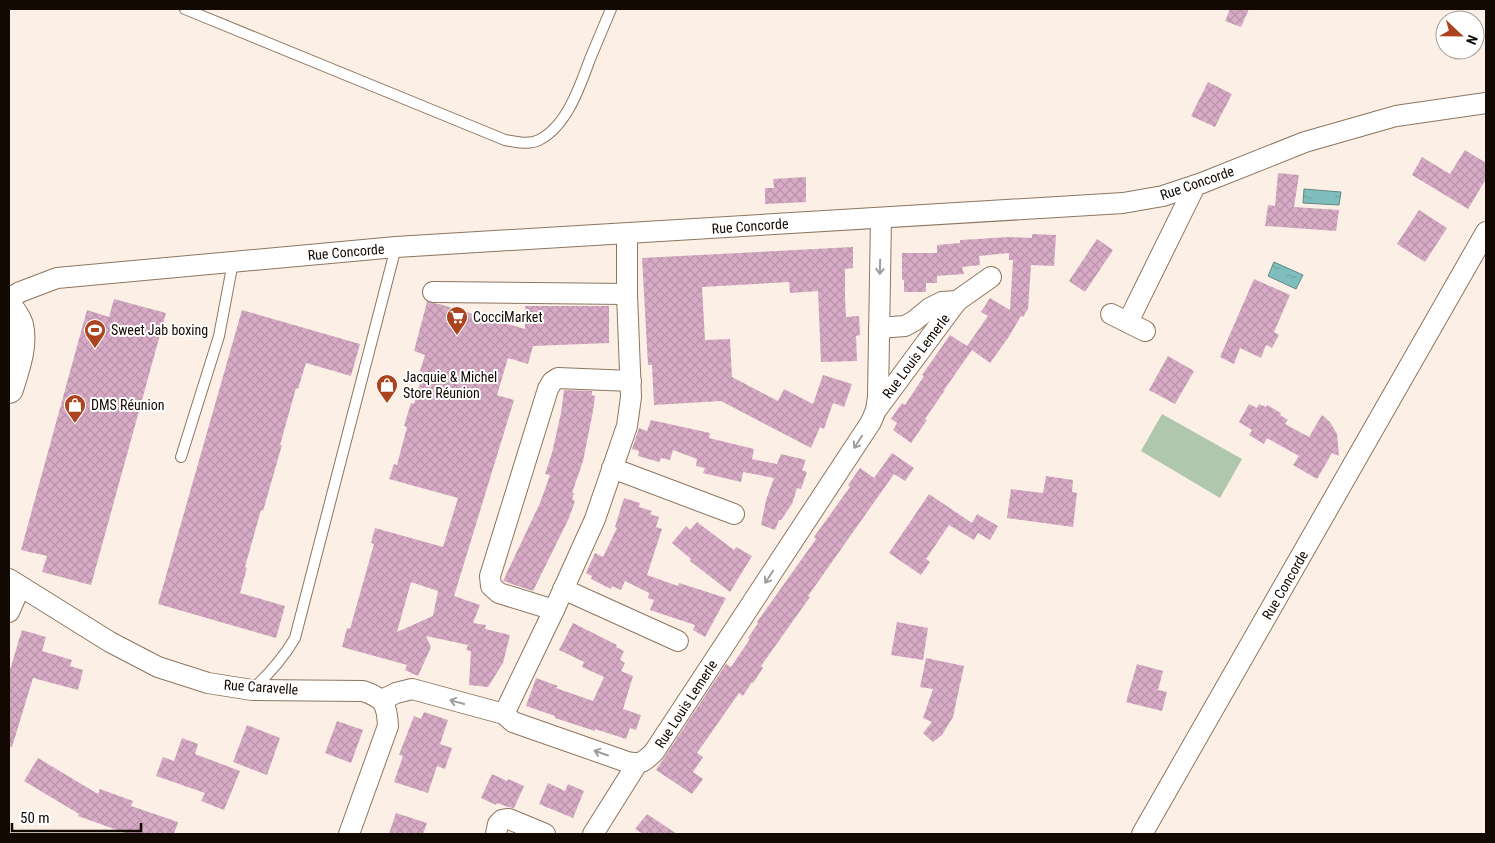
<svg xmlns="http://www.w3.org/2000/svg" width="1495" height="843" viewBox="0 0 1495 843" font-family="'Roboto Condensed',sans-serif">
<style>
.green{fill:#afc7ad}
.water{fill:url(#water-ripples);stroke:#5f8785}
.building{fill:url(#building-cross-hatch);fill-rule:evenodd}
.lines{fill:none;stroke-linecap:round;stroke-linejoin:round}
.lane-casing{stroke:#8e755d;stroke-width:12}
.street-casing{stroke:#8e755d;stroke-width:22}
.secondary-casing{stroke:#8e755d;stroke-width:30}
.lane{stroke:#fff;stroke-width:10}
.street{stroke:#fff;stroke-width:20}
.secondary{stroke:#fff;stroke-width:28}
.oneway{stroke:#a09d9a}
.labels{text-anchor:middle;stroke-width:4;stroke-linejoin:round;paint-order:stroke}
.street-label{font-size:14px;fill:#120903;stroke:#fff}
.poi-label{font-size:14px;fill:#120903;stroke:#fff;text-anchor:start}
</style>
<defs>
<pattern id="water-ripples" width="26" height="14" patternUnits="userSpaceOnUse" patternTransform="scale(1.25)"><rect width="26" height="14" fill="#80bdbd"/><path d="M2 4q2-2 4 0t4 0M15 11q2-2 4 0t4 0" fill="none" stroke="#6ea1a1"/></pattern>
<pattern id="building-cross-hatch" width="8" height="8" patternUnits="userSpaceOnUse" patternTransform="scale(1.25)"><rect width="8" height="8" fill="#d7abc5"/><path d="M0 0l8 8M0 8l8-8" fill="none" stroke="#b892a8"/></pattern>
</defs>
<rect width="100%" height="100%" fill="#fcf0e6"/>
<path class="green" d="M1162 414 1242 459 1220 498 1141 451Z"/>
<g class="water">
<path d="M1304 189 1341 192 1339 205 1303 203Z"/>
<path d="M1274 262 1303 275 1296 289 1268 276Z"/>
</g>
<g class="building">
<path d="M1230 9H1249L1241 27 1225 21Z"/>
<path d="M1208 82 1232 94 1215 127 1191 116Z"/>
<path d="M1465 150 1486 163V179L1468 209 1412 175 1422 157 1450 174Z"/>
<path d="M1278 173 1299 175 1294 207 1339 210 1336 231 1265 226 1268 205 1275 206Z"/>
<path d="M806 177V202L765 204V188H774L773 179Z"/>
<path d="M1419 210 1447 228 1425 262 1397 244Z"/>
<path d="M1032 234 1056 235 1054 266 1031 265 1028 309 1023 317 1021 316 1008 338 990 363 972 350 944 390H945L925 419 927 420 911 443 893 430 897 423 891 419 902 403 905 405 924 376 922 375 950 335 967 346 988 316 981 312 990 298 1010 310 1013 260H1009V253L979 256 980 265 962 267 964 274 937 276V283H926V292H904V280H902V253H937V245L960 243V240L978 239 1009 237 1032 238Z"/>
<path d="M1097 239 1113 250 1085 292 1069 281Z"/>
<path d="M853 247V268L845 269V297L846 317 859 316 860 335 856 336 857 361 821 362 818 291 790 293 789 282 702 287 705 340 730 339 732 377 778 401 784 389 813 404 823 375 852 384 844 407 833 403 824 429 820 427 811 448 721 401 654 405 652 365H648L642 258Z"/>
<path d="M1254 279 1290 295 1274 332 1279 335 1272 348 1266 345 1261 358 1240 348 1234 364 1220 357Z"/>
<path d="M114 299 166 313 91 585 42 572 47 556 21 550 87 310 109 317Z"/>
<path d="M427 302 439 304 525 329V306H609V343L533 346 528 364 508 358 497 395 514 400 454 596 480 605 473 623 486 625 485 629 510 635 503 663 488 687 469 685 471 651 466 650 468 645 426 636 431 647 418 676 405 670 407 665 342 647 347 628 350 629 374 544 371 543 375 528 443 547 458 498 389 479 394 464 397 465 407 427 404 426 411 403 414 404 423 372 420 371 425 355 414 351ZM411 582 438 591 433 616 397 632Z"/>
<path d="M242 310 360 344 351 376 306 363 298 389 296 388 280 445H282L263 511 261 510 245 567 247 568 240 593 285 606 276 638 158 604Z"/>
<path d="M1168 356 1194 371 1175 404 1149 390Z"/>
<path d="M564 390 592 391V395L595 396 593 411 583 461 572 493H574L572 499 575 501 569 518 533 591 503 581 540 503 550 475 545 474 552 453 561 413Z"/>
<path d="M1249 404 1257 408 1259 404 1266 407 1267 405 1281 413 1280 415 1288 420 1285 424 1309 437 1322 415 1330 422 1337 434 1339 456 1332 453 1317 479 1293 465 1299 456 1267 438 1264 444 1249 435 1252 430 1239 422Z"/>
<path d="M651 420 710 433 709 438 754 449 752 459 777 464 781 454 806 460 802 470 807 472 801 489 797 488 792 504 781 520H779L775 530 761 525 766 500 774 478 743 472 741 482 703 473 705 468 696 466 697 459 673 450 670 460 661 458 659 462 638 456 639 451 632 449 639 428 647 431Z"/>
<path d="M892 453 914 468 905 481 894 474 808 596 810 597 761 666 763 668 753 683 752 682 743 696 739 693 697 753 703 757 693 772 703 779 692 794 656 770 726 664 731 667 750 639 748 638 758 623 757 622 816 539 814 537 850 487 848 485 860 468 874 478Z"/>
<path d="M1046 476 1073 480 1072 492 1077 493 1073 527 1007 518 1011 489 1043 493Z"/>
<path d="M929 494 972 523 977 514 998 526 990 540 978 533 974 540 949 525 926 559 930 562 921 575 889 553Z"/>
<path d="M624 498 640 503 639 507 652 511 650 514 659 517 656 527 662 529 647 575 678 586 679 583 726 598 705 637 693 630 695 625 650 610 654 600 648 598 649 593 625 581 621 590 612 586 611 589 591 579 592 576 586 573 595 553 603 557 617 528 615 527Z"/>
<path d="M697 522 734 550 736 547 752 556 730 592 690 561 691 559 672 543 686 526 690 530Z"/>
<path d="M897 622 928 628 923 660 891 655Z"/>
<path d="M573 623 617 645 616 647 624 651 620 660 625 663 621 671 633 676 623 709 641 715 636 730 630 728 626 739 595 729V731L555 718V716L526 706 536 678 558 686 556 688 593 701 604 677 582 667 584 662 559 650Z"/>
<path d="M22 630 46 637 42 651 72 660 70 666 83 670 78 690 33 678 12 747H9V673Z"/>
<path d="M926 658 964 666 953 717 942 735 933 742 923 733 932 722 923 718 933 689 920 687Z"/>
<path d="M1137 664 1163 671 1158 690 1167 692 1162 711 1126 702Z"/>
<path d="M424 712 448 720 440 744 452 748 445 769 437 766 428 793 394 782 403 756 399 755 414 716 421 719Z"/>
<path d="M337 721 363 730 351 763 325 753Z"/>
<path d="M247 725 280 738 267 775 233 762Z"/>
<path d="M182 738 198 744 195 754 240 771 224 810 201 801 205 793 156 776 163 757 174 761Z"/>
<path d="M38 758 98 794 100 789 133 801 131 806 178 822 174 834H128L78 816 79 814 24 781Z"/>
<path d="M492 774 507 781 508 779 524 786 514 808 508 807 497 803 496 805 481 798Z"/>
<path d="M548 783 565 791 568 784 584 791 573 818 539 804Z"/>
<path d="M396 813 427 823 423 834H389Z"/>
<path d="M647 814 677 834H643L635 829Z"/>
</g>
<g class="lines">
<g class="lane-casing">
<g id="lane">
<path d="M185 9 505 140C516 142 529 145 539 140 567 126 580 86 590 59 597 42 604 26 611 9"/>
<path d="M181 457 219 336 233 262"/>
<path d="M254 688C270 673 284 657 295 638L396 247"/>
</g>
</g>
<g class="street-casing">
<g id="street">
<path d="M433 292 627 294"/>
<path d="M9 304 15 295 20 292 57 278 396 247 1123 203 1163 196 1202 183 1305 142 1396 116 1486 103"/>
<path d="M1111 314 1145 331"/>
<path d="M1128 322 1195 186"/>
<path d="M879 328 905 326 914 321 930 308 942 302 957 301 991 277"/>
<path d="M877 409 957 301"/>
<path d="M612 468 734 514"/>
<path d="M9 579 110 642 158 667 208 683 252 690 363 691C384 698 387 704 388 726L349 834"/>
<path d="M563 589 678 641"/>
<path d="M554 610 499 593 491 586 490 576 548 389 552 382 558 378 631 381"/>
<path d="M9 612 20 587"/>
<path d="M382 700 396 693 412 689 504 714 513 722 627 762C640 765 644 762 654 752L871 422 876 410 878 397 881 218"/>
<path d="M504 714 554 610 595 519 627 426 631 397 627 294V234"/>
<path d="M496 834 498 824 502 820 509 819 545 834"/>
<path d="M593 834 637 764"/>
<path d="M1142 834 1486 232"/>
</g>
</g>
<g class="secondary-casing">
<path id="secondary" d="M9 308C13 313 17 319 19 325 24 346 15 369 9 389"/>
</g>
<use href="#lane" class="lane"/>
<use href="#street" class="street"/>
<use href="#secondary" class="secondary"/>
</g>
<defs><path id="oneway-shaft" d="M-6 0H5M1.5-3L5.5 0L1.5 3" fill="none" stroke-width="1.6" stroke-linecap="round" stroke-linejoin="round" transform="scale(1.25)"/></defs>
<g class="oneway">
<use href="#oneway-shaft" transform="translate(880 267) rotate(91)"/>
<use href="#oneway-shaft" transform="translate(858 442) rotate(123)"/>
<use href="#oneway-shaft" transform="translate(769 577) rotate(123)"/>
<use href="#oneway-shaft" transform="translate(457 702) rotate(-165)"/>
<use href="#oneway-shaft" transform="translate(601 753) rotate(-161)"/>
</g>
<defs>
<g id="supermarket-pin" transform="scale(1.125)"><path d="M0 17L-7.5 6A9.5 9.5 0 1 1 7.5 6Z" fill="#ab441e" stroke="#fff"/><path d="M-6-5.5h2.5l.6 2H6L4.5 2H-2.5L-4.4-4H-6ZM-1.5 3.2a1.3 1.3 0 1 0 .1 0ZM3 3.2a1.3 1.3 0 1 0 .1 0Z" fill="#fff"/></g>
<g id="stadium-pin" transform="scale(1.125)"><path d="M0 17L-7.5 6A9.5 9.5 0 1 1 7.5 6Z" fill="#ab441e" stroke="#fff"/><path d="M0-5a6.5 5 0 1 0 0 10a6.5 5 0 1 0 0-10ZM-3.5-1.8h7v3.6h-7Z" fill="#fff"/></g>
<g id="shop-pin" transform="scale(1.125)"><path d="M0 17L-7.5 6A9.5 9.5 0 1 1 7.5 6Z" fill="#ab441e" stroke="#fff"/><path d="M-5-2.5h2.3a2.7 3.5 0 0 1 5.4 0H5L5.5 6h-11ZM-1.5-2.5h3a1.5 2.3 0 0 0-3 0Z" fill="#fff"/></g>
</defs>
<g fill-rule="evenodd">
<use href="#supermarket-pin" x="457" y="317"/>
<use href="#stadium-pin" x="95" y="330"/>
<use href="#shop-pin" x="387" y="385"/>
<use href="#shop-pin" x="75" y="405"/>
</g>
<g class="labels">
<g class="street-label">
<text transform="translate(1197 183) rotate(-19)" y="5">Rue Concorde</text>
<text transform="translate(750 226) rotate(-4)" y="5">Rue Concorde</text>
<text transform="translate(346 252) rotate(-5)" y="5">Rue Concorde</text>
<text transform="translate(916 356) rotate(-53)" y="5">Rue Louis Lemerle</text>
<text transform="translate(1285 585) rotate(-60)" y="5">Rue Concorde</text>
<text transform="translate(261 687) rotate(4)" y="5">Rue Caravelle</text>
<text transform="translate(686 704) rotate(-57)" y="5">Rue Louis Lemerle</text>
</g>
<g class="poi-label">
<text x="473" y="322">CocciMarket</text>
<text x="111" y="335">Sweet Jab boxing</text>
<text x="403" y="382">Jacquie &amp; Michel<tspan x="403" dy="16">Store Réunion</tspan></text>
<text x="91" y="410">DMS Réunion</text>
</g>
</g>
<rect width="1495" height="843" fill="none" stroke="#120903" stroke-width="20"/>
<g transform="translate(1460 35) rotate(112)"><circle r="24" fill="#ffffff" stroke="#a09d9a"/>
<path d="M0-4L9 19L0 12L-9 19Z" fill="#ab441e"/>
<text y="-8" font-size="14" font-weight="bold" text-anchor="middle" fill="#120903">N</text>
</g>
<path d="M12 823v8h129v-8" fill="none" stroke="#120903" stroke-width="2.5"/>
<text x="20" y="823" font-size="15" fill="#120903" stroke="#ffffff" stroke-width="4" paint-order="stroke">50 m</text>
</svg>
